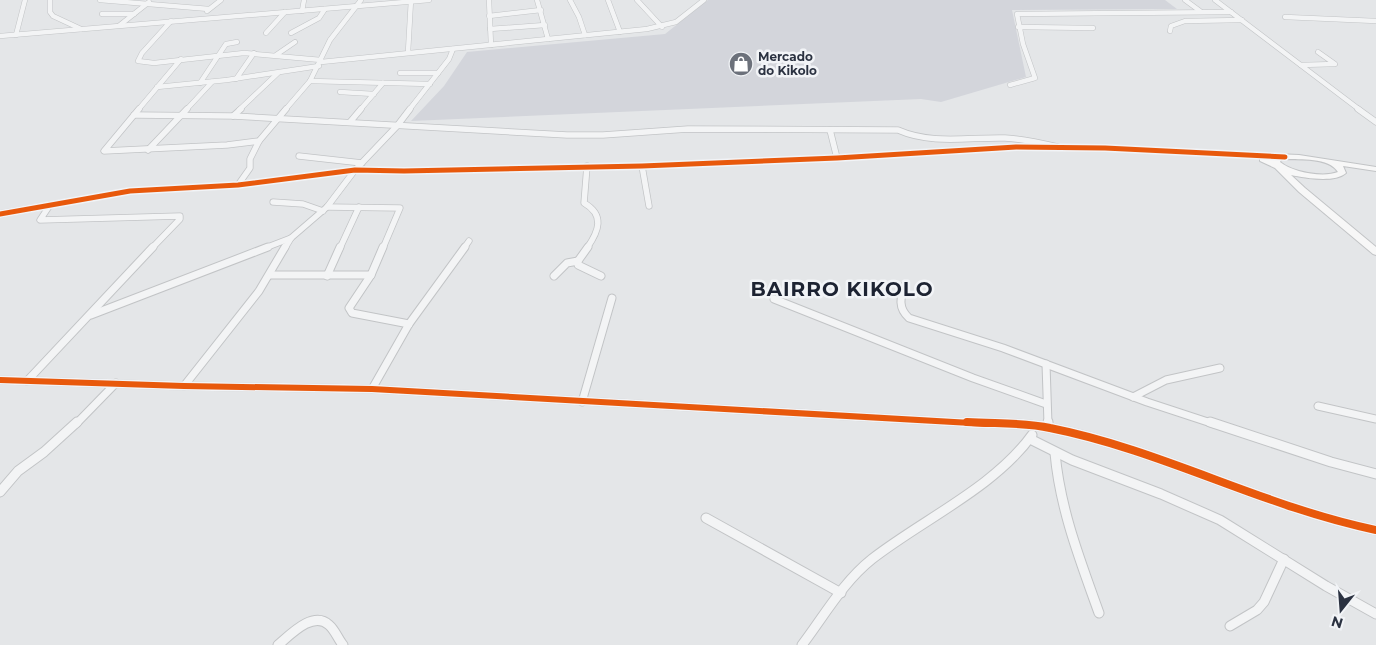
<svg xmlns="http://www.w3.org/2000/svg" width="1376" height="645" viewBox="0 0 1376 645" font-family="Montserrat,sans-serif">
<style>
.built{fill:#d3d5db}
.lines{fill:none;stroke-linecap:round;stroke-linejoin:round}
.street-far3-casing{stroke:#c2c4c6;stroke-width:5.5}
.street-far2-casing{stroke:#c2c4c6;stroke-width:7}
.street-far1-casing{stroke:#c2c4c6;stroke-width:9}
.street-casing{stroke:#c2c4c6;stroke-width:11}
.secondary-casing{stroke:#c2c4c6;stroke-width:2}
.street-far3{stroke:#f3f4f5;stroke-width:4.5}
.street-far2{stroke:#f3f4f5;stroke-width:5.5}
.street-far1{stroke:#f3f4f5;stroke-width:7}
.street{stroke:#f3f4f5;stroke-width:9}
.secondary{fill:#f7f7f7;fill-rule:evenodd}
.cycleway-far2-casing{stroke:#f2f4f7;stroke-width:8}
.cycleway-far1-casing{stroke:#f2f4f7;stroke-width:9}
.cycleway-casing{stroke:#f2f4f7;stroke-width:11}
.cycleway-far2{stroke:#e8590c;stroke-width:5}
.cycleway-far1{stroke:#e8590c;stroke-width:6}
.cycleway{stroke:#e8590c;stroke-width:8}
.labels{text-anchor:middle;stroke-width:5;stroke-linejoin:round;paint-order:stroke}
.far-poi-label{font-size:12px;font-weight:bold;fill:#2b3241;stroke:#f2f4f7;text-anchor:start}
.district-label{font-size:20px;font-weight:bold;letter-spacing:1px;fill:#1d2332;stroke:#f2f4f7}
</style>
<rect width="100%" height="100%" fill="#e4e6e8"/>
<path class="built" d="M708 0H1165L1177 9 1012 10 1026 77 941 102 921 99 411 121 444 86 467 52 665 34Z"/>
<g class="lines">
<g class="street-far3-casing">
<g id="street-far3">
<path d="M50 0V12L53 16 81 29"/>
<path d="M100 0 209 9"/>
<path d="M489 0 491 45"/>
<path d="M537 0 548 39"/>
<path d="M570 0 579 17 585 35"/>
<path d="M608 0 620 32"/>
<path d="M637 0 662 27"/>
<path d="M1185 0 1200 11"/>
<path d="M1215 0 1360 110"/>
<path d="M207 11 221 0"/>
<path d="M302 11 304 0"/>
<path d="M102 14H134"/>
<path d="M489 16 541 10"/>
<path d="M1285 17 1376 21"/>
<path d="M171 21 142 53 138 61 154 63 244 53 321 60"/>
<path d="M120 25 149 2"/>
<path d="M1018 27 1093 28"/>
<path d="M490 29 545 25"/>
<path d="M1170 31 1171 26 1185 21 1242 20"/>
<path d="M266 33 285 12"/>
<path d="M291 33 319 18 325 9"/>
<path d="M16 35 25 0"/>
<path d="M0 36 429 0"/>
<path d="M408 52 411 0"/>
<path d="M276 55 295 42"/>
<path d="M321 62 647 29 676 22 704 0"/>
<path d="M1301 65 1335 64 1318 52"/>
<path d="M400 73H438"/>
<path d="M236 79 254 53"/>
<path d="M310 81 430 84"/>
<path d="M200 83 226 44 237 42"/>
<path d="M1010 85 1035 78 1023 44 1017 14 1231 12"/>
<path d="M157 87 227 80 319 66"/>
<path d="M340 92 374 94"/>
<path d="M138 110 181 59"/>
<path d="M186 110 212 82"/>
<path d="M239 110 278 73"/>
<path d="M285 110 310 81 330 40 361 0"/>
<path d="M360 110 383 83"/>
<path d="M409 110 449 59 453 49"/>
</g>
</g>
<g class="street-far2-casing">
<g id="street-far2">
<path d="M139 109 104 151 227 145 259 141 286 109"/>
<path d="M1358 109 1376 122"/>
<path d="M134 115 233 116 567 135H603L688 129 898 130C932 145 969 137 1005 138 1023 139 1041 143 1058 147"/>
<path d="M233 116 241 109"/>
<path d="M350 122 361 109"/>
<path d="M830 130 837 158"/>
<path d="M148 150 187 109"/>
<path d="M299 156 362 163"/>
<path d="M587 166 584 203C605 215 599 231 587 248"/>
<path d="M642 166 649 206"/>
<path d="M238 185 250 168V159L259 141"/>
<path d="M273 202 303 204 323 211"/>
<path d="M50 205 40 220 180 216V219L152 248"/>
<path d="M327 207 400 208 383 248"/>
<path d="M265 248 291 238"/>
<path d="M285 248 291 238 327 207 355 170 397 126 410 109"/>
<path d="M340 248 359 207"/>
<path d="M464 248 469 241"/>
</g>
</g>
<g class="street-far1-casing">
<g id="street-far1">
<path d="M383 247 371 275 349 308 352 313 409 324"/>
<path d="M588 247 578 261V265L601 276"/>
<path d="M270 275H371"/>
<path d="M327 276 340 247"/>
<path d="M554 276 567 263 578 261"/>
<path d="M905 285C900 298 898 308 909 318L1003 348 1147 402 1214 424"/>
<path d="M774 299 973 378 1046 404"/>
<path d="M91 315 268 247"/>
<path d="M1046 364 1048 424"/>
<path d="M0 380 184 386 372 389 989 424"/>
<path d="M27 381 153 247"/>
<path d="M184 386 259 291 285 247"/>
<path d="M372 389 409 324 465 247"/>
<path d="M1133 397 1166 380 1220 368"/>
<path d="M582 402 612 298"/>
<path d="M1318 406 1376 419"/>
<path d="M76 424 116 383"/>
</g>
</g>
<g class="street-casing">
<g id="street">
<path d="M967 422C994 424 1024 422 1050 428 1162 450 1264 507 1376 530"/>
<path d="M1048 422V427"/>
<path d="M1210 422 1331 462 1376 474"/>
<path d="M1030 439 1072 460 1161 494 1220 520 1326 586 1376 614"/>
<path d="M1055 453C1060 509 1080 560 1099 613"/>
<path d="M0 492 18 471 44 452 77 422"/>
<path d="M706 518 841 593"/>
<path d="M1230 626 1257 610 1264 602 1284 559"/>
<path d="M278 645C290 635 313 610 329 625 335 630 338 639 343 645"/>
<path d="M802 645C824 616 843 582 872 559 922 520 995 487 1032 435"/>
</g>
</g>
<g class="secondary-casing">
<path id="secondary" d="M1016 145 1105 146 1299 155 1376 167V171L1343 166 1346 173C1335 183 1305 178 1291 175L1305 188 1376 247V255L1373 254 1299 192 1275 168 1260 161V158L1105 150 1016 149 837 160 642 168 404 173 355 172 238 187 130 193 0 217V211L130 189 238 183 355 168 404 169 642 164 837 156ZM1285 159C1300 160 1329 157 1338 172 1323 178 1292 172 1280 162L1281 160Z"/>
</g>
<use href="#street-far3" class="street-far3"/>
<use href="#street-far2" class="street-far2"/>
<use href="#street-far1" class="street-far1"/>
<use href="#street" class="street"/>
<use href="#secondary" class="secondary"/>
<g class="cycleway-far2-casing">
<path id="cycleway-far2" d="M0 214 130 191 238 185 355 170 404 171 642 166 837 158 1016 147 1105 148 1285 157"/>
</g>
<g class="cycleway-far1-casing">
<path id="cycleway-far1" d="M0 380 184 386 372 389 989 424"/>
</g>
<g class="cycleway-casing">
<path id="cycleway" d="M967 422C994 424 1024 422 1050 428 1162 450 1264 507 1376 530"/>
</g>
<use href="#cycleway-far2" class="cycleway-far2"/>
<use href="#cycleway-far1" class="cycleway-far1"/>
<use href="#cycleway" class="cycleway"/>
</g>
<defs>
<g id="shop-disc" transform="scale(1.25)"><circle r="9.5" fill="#6c717b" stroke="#f2f4f7"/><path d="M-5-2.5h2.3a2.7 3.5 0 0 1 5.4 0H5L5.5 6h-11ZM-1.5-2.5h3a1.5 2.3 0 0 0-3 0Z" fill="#fff"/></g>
</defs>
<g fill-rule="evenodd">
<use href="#shop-disc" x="741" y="64"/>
</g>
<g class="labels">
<g class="far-poi-label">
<text x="758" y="61">Mercado<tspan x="758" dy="14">do Kikolo</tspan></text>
</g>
<g class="district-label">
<text x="842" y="296">BAIRRO KIKOLO</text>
</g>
</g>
<g transform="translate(1341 610) rotate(197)" stroke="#f2f4f7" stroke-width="4" paint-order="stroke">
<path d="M0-4L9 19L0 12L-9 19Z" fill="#2b3241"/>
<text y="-8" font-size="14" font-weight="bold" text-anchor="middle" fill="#2b3241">N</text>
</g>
</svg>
